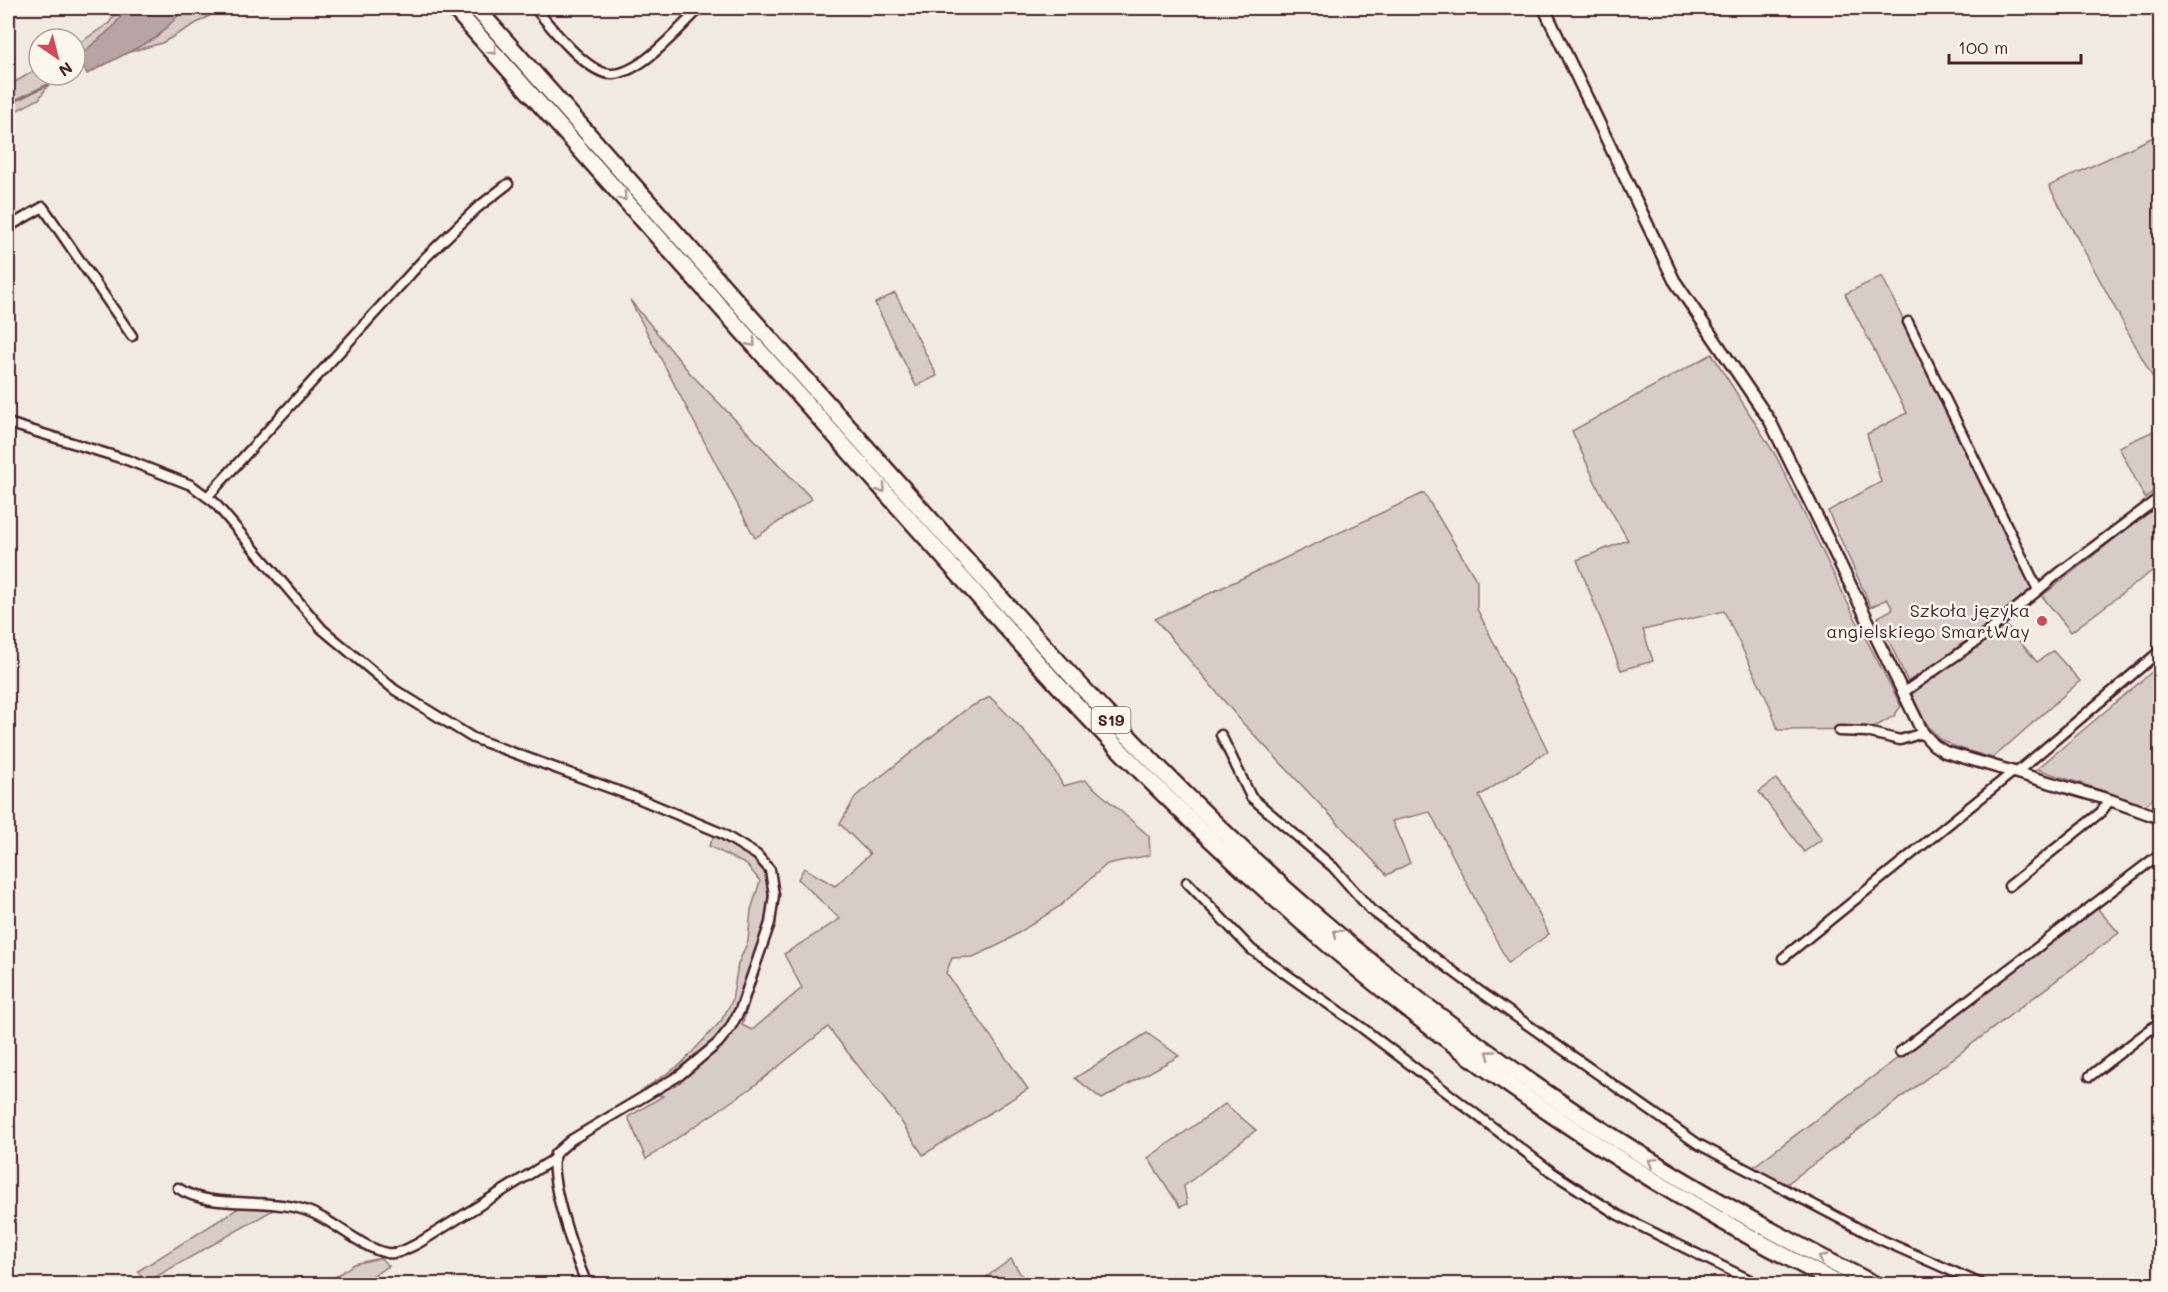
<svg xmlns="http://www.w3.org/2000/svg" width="2168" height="1292" viewBox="0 0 2168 1292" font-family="Mali,sans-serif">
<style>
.green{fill:#d8ccc6;stroke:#917678;stroke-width:1.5}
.water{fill:#b8a4a2;stroke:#8c6f72;stroke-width:1.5}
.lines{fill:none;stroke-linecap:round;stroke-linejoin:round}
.stream{stroke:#8c6f72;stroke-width:3}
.street-casing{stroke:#4a1f2b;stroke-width:13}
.secondary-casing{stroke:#4a1f2b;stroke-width:15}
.highway-casing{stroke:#4a1f2b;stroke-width:20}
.street{stroke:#fbf7ec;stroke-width:8}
.secondary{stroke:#fbf7ec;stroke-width:10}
.highway{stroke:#fbf7ec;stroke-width:15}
.oneway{stroke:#ab9695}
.poi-dot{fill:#d1495b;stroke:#fbf7ec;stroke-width:2}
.labels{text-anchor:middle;stroke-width:5;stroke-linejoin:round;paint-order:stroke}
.shield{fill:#fbf7ec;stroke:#7f6065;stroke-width:1.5}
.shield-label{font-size:16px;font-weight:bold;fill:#4a1f2b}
.poi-label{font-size:18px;fill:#4a1f2b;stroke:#fbf7ec;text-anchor:end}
</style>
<rect width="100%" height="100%" fill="#f0eae0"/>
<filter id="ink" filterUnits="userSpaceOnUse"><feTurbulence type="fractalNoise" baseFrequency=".0167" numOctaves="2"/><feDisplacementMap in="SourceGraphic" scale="12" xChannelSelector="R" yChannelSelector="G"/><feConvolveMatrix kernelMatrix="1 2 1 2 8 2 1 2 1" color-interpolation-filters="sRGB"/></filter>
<g filter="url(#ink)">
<g class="green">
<path d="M120 8H223L162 43 75 67V46L109 23Z"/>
<path d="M39 68V75H55L39 99 8 115V86Z"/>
<path d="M2160 134V391L2049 186Z"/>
<path d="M1882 276 2033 588 1937 663 1908 682 1878 617 1893 609 1887 599 1871 607 1828 511 1881 482 1867 434 1907 413 1845 294Z"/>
<path d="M895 293 937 376 916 386 875 303Z"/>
<path d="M630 300 690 373 812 499 755 538Z"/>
<path d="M1712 354 1776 456 1854 616 1901 706 1894 716 1871 729 1778 730 1770 706 1724 611 1643 630 1653 661 1621 670 1577 560 1628 540 1599 490 1572 431Z"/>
<path d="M2160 428V486L2145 498 2119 447Z"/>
<path d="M1424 493 1477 581V609L1548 751 1479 796 1549 934 1508 963 1430 812 1392 821 1410 863 1387 875 1241 721 1155 619Z"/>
<path d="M2160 503V565L2071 632 2042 596Z"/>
<path d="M2005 624 2037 662 2053 651 2080 681 1993 758C1943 744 1932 743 1912 694Z"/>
<path d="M2160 665V794L2145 805 2037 769Z"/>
<path d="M990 697C1018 724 1046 751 1063 786L1085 780 1149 836 1150 855 1107 864 1060 906 1003 943 973 957 952 958 946 973 1028 1089 923 1155 899 1118 828 1027 750 1089 646 1159 628 1117 663 1096 641 1091 681 1064 721 1021 732 1001 738 964 748 941 751 910 760 881 747 865 709 846 714 836 748 854 767 873 770 936 742 1025 752 1030 802 988 784 954 840 919 798 879 804 868 835 886 870 854 840 824 856 796 968 708Z"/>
<path d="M1776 779 1822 839 1804 852 1759 792Z"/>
<path d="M2097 908 2119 933 1784 1186 1753 1167Z"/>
<path d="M1147 1033 1179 1056 1102 1099 1075 1078Z"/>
<path d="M1225 1104 1256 1130 1184 1186 1187 1204 1180 1207 1148 1158Z"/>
<path d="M245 1204 275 1209 145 1283 138 1271Z"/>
<path d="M380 1258 389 1266 370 1277 365 1284H325L354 1264Z"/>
<path d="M1011 1259 1027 1284H977Z"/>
</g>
<path class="water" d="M127 8H184V10L156 38 87 74 78 57 113 27Z"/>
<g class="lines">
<path class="stream" d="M8 104 68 75"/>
<g class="street-casing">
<g id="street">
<path d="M535 8C550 26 581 66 605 73 635 82 680 27 700 8"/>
<path d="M8 227 43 207 132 336"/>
<path d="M1908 322 2038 590"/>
<path d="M8 423 127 460 191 485 214 502 322 629 395 690 473 738 640 799 721 833 757 855 770 870 774 895 770 923 740 1010 730 1028 718 1043 680 1075 571 1140 555 1154C547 1177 576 1260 587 1284"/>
<path d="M208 496 425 258 477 208 508 184"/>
<path d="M1904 692 1977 641 2059 573 2160 497"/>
<path d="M1839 731 1867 732 1900 740 1923 733"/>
<path d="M1221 735 1251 797 1333 867 1371 910 1478 990 1698 1144 1875 1237 1981 1284"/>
<path d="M2016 773 2160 651"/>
<path d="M1187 882 1252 950 1361 1027 1553 1173 1618 1215 1758 1284"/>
<path d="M2009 886 2101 812 2110 800"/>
<path d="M1783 958 2013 772"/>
<path d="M1900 1052 2160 854"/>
<path d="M2090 1076 2160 1022"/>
<path d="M178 1188C207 1209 262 1198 298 1208 331 1216 358 1247 387 1253 398 1255 408 1248 417 1244L554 1159"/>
</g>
</g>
<g class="secondary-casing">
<path id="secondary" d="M1544 8 1674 280 1770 421 1923 733 1934 745 1945 752 2110 800 2160 818"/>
</g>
<g class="highway-casing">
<g id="highway">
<path d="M454 8 1036 661C1270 919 1528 1126 1839 1284"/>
<path d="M476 8C614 163 752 318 890 474 1026 627 1160 781 1315 915 1485 1062 1674 1185 1874 1284"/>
</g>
</g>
<use href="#street" class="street"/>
<use href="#secondary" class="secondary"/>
<use href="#highway" class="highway"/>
</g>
<defs><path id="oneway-chevron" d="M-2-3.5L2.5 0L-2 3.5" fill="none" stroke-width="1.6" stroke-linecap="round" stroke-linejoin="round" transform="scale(1.5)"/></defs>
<g class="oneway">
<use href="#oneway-chevron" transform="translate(493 51) rotate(48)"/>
<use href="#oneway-chevron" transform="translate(623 197) rotate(48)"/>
<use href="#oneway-chevron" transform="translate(752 343) rotate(48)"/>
<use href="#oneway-chevron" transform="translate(882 489) rotate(48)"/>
<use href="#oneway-chevron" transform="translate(1337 933) rotate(-140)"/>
<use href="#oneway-chevron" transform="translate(1490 1054) rotate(-144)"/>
<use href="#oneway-chevron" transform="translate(1652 1162) rotate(-148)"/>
<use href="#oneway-chevron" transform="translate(1822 1258) rotate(-152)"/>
</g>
</g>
<circle class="poi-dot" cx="2042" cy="621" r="6"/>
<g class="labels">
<rect class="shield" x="1091.5" y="707" width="39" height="26" rx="4.5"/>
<g class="shield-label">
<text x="1111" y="726">S19</text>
</g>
<g class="poi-label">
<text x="2030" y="617">Szkoła języka<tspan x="2030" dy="21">angielskiego SmartWay</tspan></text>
</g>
</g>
<rect width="2168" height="1292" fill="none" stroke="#fbf7ec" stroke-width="30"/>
<rect x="15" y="15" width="2138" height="1262" fill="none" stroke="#4a1f2b" stroke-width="2" filter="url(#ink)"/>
<g transform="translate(57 57) rotate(145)"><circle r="28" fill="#fbf7ec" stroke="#b4a19f" stroke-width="1.5"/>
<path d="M0-4.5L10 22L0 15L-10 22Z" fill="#d1495b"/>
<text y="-9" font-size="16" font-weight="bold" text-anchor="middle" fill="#4a1f2b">N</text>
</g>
<path d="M1949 54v9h132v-9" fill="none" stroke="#4a1f2b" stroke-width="3"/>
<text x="1958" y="54" font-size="18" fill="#4a1f2b" stroke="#fbf7ec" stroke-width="4.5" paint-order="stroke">100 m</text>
</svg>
